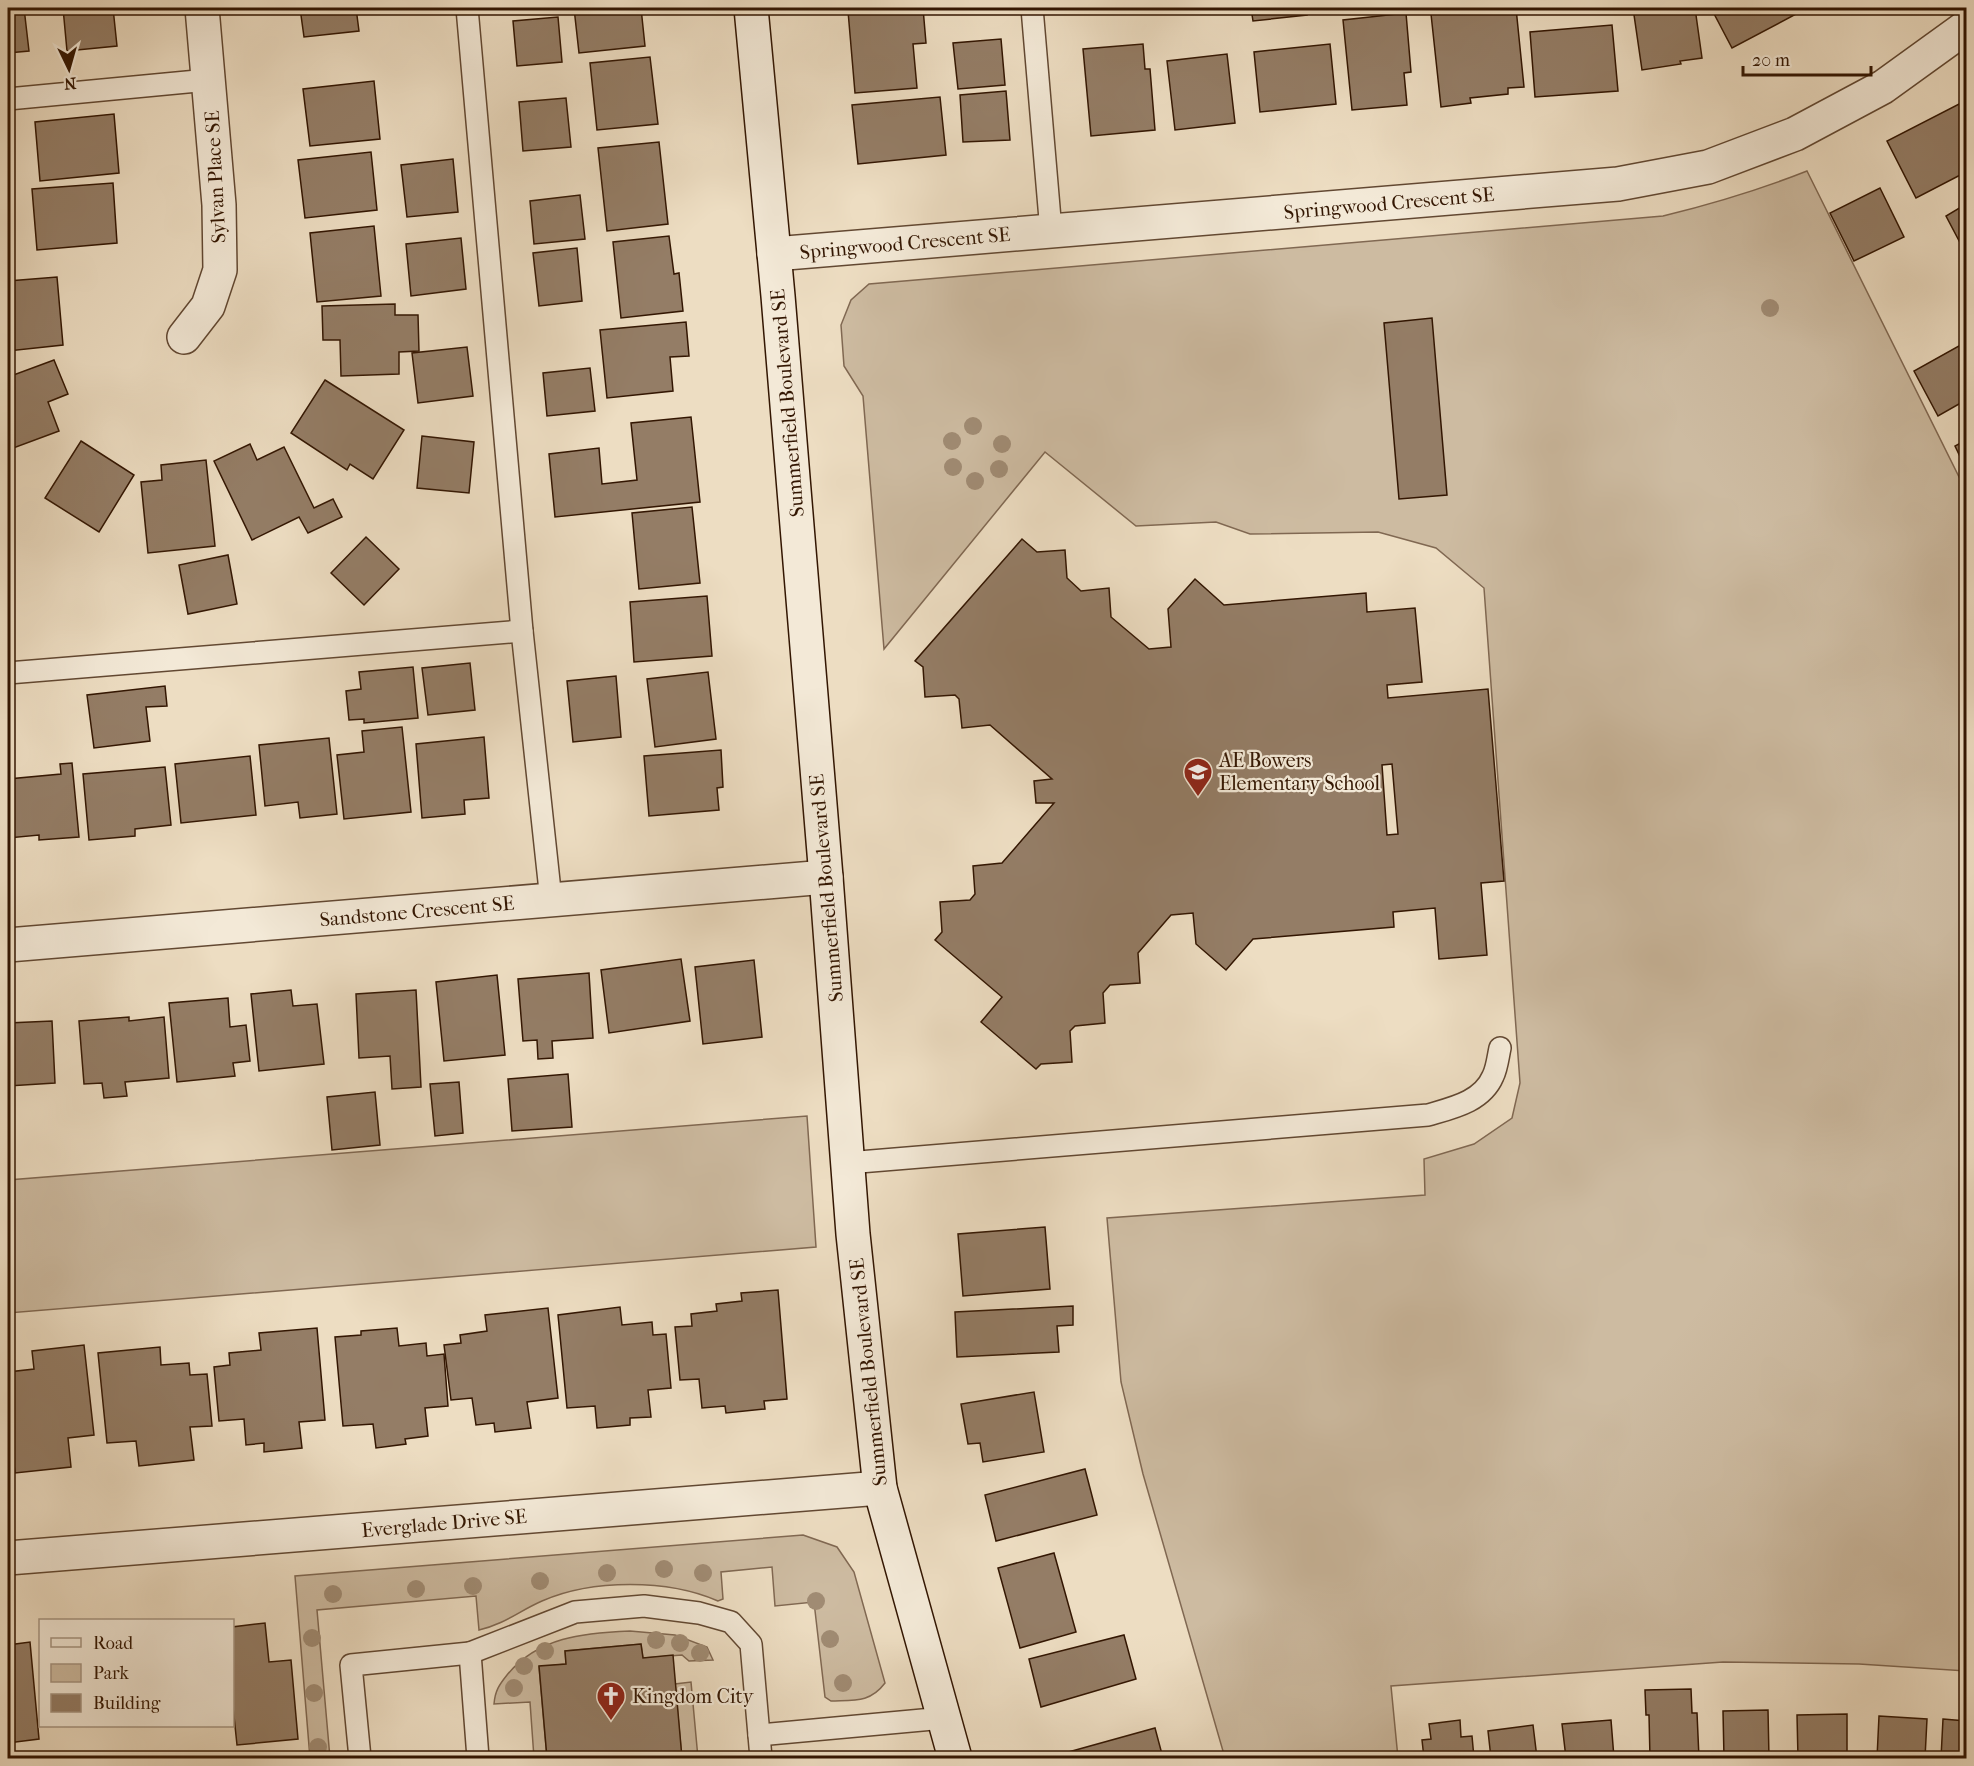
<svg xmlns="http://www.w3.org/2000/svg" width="1974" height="1766" viewBox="0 0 1974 1766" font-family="'IM FELL French Canon',serif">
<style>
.green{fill:#cdbba1;stroke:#806852;stroke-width:1.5}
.building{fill:#947d66;stroke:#331602;stroke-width:1.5;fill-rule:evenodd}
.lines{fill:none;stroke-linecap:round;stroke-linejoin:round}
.lane-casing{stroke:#624832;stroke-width:24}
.street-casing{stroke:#624832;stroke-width:36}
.secondary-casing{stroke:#331602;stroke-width:36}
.lane{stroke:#f3e9d7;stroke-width:21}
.street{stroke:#f3e9d7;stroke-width:33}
.secondary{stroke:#f3e9d7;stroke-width:33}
.tree{fill:#a08b73}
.labels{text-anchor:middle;stroke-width:4.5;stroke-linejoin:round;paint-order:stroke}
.street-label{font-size:20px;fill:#331602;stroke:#f3e9d7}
.poi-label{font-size:20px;fill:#331602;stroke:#f3e9d7;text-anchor:start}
</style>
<rect width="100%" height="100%" fill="#edddc2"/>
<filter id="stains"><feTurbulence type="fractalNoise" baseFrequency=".00333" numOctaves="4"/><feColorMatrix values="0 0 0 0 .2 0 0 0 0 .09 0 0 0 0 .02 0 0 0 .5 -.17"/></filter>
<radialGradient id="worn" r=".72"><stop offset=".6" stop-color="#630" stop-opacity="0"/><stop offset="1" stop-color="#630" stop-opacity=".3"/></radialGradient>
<g class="green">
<path d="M1807 171 1966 491V1671L1859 1664 1723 1662 1391 1686 1398 1758H1225L1143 1474 1121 1382 1107 1218 1425 1195 1424 1159 1474 1144 1512 1118 1520 1083 1484 588 1436 548 1378 532 1250 534 1216 522 1136 526 1045 452 884 649 863 396 844 366 841 325 851 300 869 284 1663 216C1712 204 1759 190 1807 171Z"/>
<path d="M807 1116 816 1247 8 1313V1180Z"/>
<path d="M803 1535 837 1547 854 1572 885 1683C870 1703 854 1700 831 1701L825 1697 814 1602 775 1606 772 1567 721 1572 723 1599 718 1601C668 1579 592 1579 542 1601 519 1611 505 1624 479 1630L476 1596 317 1610 330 1758H310L295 1576Z"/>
<path d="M630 1631 675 1635 707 1647 713 1660 689 1661 682 1655 643 1658 641 1644 565 1651 566 1664 539 1667 547 1758H534L530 1702 494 1704C495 1691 499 1685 507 1675 538 1637 583 1633 630 1631Z"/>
<path d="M691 1682 698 1758H682L675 1684Z"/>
</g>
<g class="building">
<path d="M8 8H24L29 51 8 53Z"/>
<path d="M63 8H113L117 46 67 51Z"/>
<path d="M300 8H356L359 31 304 37Z"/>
<path d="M574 8H641L645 46 579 53Z"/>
<path d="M893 8H923L926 43 913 44 917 88 855 93 848 11Z"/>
<path d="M1251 8H1306L1307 15 1253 21Z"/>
<path d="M1478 8H1516L1524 87 1508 88V94L1470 98 1471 103 1441 107 1431 14 1478 9Z"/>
<path d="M1633 8H1695L1702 58 1680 61 1681 64 1642 70Z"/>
<path d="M1711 8H1798L1800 12 1732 48Z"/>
<path d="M1406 13 1411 72 1404 73 1407 105 1352 110 1343 20Z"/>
<path d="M558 17 562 62 517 66 513 21Z"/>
<path d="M1612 25 1618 91 1535 97 1530 32Z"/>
<path d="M1001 39 1005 85 958 89 953 43Z"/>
<path d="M1143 44 1145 69H1150L1155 130 1091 136 1083 49Z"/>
<path d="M1330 44 1336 104 1260 112 1254 52Z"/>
<path d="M1227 54 1235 123 1175 130 1167 61Z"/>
<path d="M650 57 658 124 597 130 590 63Z"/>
<path d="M374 81 380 139 310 146 303 89Z"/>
<path d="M1006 91 1010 140 963 142 960 95Z"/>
<path d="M940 97 946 155 858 164 852 105Z"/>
<path d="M566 98 571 147 523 151 519 102Z"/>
<path d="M1961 103 1966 114V174V172L1916 198 1887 141Z"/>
<path d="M114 114 119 173 40 181 35 122Z"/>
<path d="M659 142 668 224 607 231 598 148Z"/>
<path d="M371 152 377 210 305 218 298 160Z"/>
<path d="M453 159 458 212 407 217 401 165Z"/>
<path d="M113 183 117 243 37 250 32 189Z"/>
<path d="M1880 188 1904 237 1854 261 1830 213Z"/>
<path d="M580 195 585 239 534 244 530 201Z"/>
<path d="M1966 204V254L1946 216Z"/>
<path d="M374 226 381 296 317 302 310 233Z"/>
<path d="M669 236 674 274 679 273 683 311 621 318 613 242Z"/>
<path d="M461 238 466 289 411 296 406 244Z"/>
<path d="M577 248 582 301 539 306 533 253Z"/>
<path d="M57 277 63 345 8 351V281Z"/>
<path d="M395 304V315H418L419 351 399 352V374L341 376 340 340H323L322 306Z"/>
<path d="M1432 318 1447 495 1399 499 1384 323Z"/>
<path d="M686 322 689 356 670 357 673 391 607 398 600 330Z"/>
<path d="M1966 342V400L1938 416 1914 371Z"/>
<path d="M467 347 473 396 418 403 412 353Z"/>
<path d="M54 360 68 394 48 402 59 431 8 450V377Z"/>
<path d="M590 368 595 411 547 416 543 373Z"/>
<path d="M325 380 404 430 373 479 350 464 347 470 291 433Z"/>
<path d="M691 417 700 502 555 517 549 454 599 448 602 484 637 480 631 423Z"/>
<path d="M422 436 474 442 469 493 417 488Z"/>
<path d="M1966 440V469L1955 446Z"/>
<path d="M81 441 134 475 99 532 45 498Z"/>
<path d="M250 444 257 460 284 447 314 508 333 499 342 517 308 533 299 517 252 540 214 461Z"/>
<path d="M206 460 215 546 148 553 141 482 162 480 161 465Z"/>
<path d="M692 507 700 583 639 589 632 513Z"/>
<path d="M366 537 399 569 364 605 331 573Z"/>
<path d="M1022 539 1037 552 1065 550 1067 578 1081 591 1109 588 1111 617 1149 649 1171 647 1168 609 1195 579 1224 605 1366 593 1367 612 1415 608 1422 682 1387 685 1388 698 1488 689 1504 881 1481 883 1487 955 1439 959 1435 908 1393 912 1394 927 1253 939 1226 970 1196 944 1193 913 1171 915 1138 953 1140 983 1110 985 1103 993 1105 1023 1075 1026 1070 1031 1072 1062 1041 1064 1036 1069 981 1022 1002 997 935 940 942 932 940 902 970 900 975 894 973 866 1002 863 1054 803H1036L1034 781 1052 779 990 725 962 728 959 699 955 695 925 697 923 667 915 661ZM1392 764 1398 834 1387 835 1382 765Z"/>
<path d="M228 555 237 604 188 614 179 565Z"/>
<path d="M707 596 712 656 634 662 630 602Z"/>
<path d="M470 663 475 710 428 715 422 668Z"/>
<path d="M413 667 418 718 364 723V719L349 720 346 691 361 689 359 672Z"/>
<path d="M708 672 716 739 655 747 647 679Z"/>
<path d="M616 676 621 737 573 742 567 681Z"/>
<path d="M165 686 167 706 146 707 150 741 94 748 87 695Z"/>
<path d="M402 727 411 812 344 819 337 755 364 752 362 731Z"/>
<path d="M484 737 489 798 464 800 465 814 422 818 416 744Z"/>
<path d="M329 738 337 814 300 818 298 802 265 806 259 745Z"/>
<path d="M721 750 723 787 717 788 719 810 649 816 644 756Z"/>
<path d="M250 756 256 815 181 823 175 764Z"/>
<path d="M72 763 79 837 39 840V835L8 838V779L61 774 60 764Z"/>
<path d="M165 767 171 825 135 829V836L89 840 83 774Z"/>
<path d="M681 959 690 1021 609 1033 601 970Z"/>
<path d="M754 960 762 1037 703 1044 695 967Z"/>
<path d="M589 973 593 1038 552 1041 553 1058 538 1059 537 1040 523 1041 518 979Z"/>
<path d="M497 975 505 1055 444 1061 436 982Z"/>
<path d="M291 990 293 1006 317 1004 324 1064 259 1071 251 994Z"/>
<path d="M416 990 421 1087 392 1089 390 1056 359 1058 356 994Z"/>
<path d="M228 998 230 1027 246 1025 250 1061 233 1063 235 1076 177 1082 169 1003Z"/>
<path d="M129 1017V1021L164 1017 169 1078 125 1082 127 1096 104 1098 102 1083 84 1084 79 1021Z"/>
<path d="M52 1021 55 1083 8 1086V1023Z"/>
<path d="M568 1074 572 1127 512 1131 508 1079Z"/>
<path d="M459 1082 463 1133 435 1136 430 1084Z"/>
<path d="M375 1092 380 1145 332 1150 327 1097Z"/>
<path d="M1045 1227 1050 1289 963 1296 958 1234Z"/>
<path d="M778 1290 787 1399 764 1401 765 1409 726 1413 725 1406 702 1408 699 1379 680 1380 675 1327 692 1326 691 1314 717 1311 716 1304 742 1301 741 1293Z"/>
<path d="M1073 1306V1325L1057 1326 1059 1352 957 1357 955 1312Z"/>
<path d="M620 1307 622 1325 652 1322 653 1335 666 1334 671 1388 648 1390 651 1417 630 1418V1425L597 1428 595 1406 567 1408 558 1315Z"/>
<path d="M548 1308 558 1398 527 1402 531 1428 495 1432 494 1423 476 1425 472 1398 451 1400 444 1345 461 1343 460 1335 487 1331 485 1315Z"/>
<path d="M317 1328 325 1420 299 1422 302 1448 264 1452V1443L246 1445 244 1419 219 1421 214 1367 230 1365 229 1353 261 1350 259 1333Z"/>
<path d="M397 1328 399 1346 426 1343 427 1356 444 1354 448 1406 425 1408 428 1436 405 1439 406 1444 376 1448 373 1424 343 1426 335 1337 361 1335V1331Z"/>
<path d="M84 1345 94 1435 68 1438 71 1467 15 1473 11 1437H8V1372L34 1369 32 1351Z"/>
<path d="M160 1347 161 1365 189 1363 190 1375 207 1374 212 1426 190 1427 194 1460 139 1466 136 1441 107 1443 98 1353Z"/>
<path d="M1034 1392 1044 1452 983 1462 980 1443 968 1444 961 1404Z"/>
<path d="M1085 1469 1097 1515 996 1541 985 1495Z"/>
<path d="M1054 1553 1076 1632 1020 1648 998 1568Z"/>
<path d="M265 1623 269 1662 291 1660 298 1739 237 1745 232 1697V1627Z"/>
<path d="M1124 1635 1136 1679 1041 1707 1029 1659Z"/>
<path d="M30 1642 39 1739 8 1743V1645Z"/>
<path d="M641 1644 643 1658 673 1655 682 1758H547L539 1666 566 1664 565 1651Z"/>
<path d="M1691 1689 1692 1713H1697L1699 1758H1650L1649 1715H1646L1645 1690Z"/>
<path d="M1768 1710 1769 1758H1724L1723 1711Z"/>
<path d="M1847 1714V1758H1798L1797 1715Z"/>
<path d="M1879 1716 1927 1719 1925 1758H1877Z"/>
<path d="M1943 1719 1966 1721V1758H1941Z"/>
<path d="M1460 1720 1461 1737 1472 1736 1474 1758H1424L1422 1740 1431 1739 1429 1724Z"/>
<path d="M1611 1720 1614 1758H1566L1562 1724Z"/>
<path d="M1533 1725 1537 1758H1491L1488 1731Z"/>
<path d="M1155 1728 1163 1758H1055L1054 1756Z"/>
</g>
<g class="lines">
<g class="lane-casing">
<g id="lane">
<path d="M467 8 522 631 551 900"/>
<path d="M1032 8 1051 231"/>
<path d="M8 99 208 80"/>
<path d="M8 673 522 631"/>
<path d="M847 1163 1428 1115C1452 1108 1482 1102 1493 1076 1497 1068 1498 1057 1500 1048"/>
<path d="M759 1735 944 1718"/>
<path d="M360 1758 351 1665 470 1653"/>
<path d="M478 1758 470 1653 575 1612 644 1606 699 1613 731 1622 751 1644 761 1758"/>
</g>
</g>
<g class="street-casing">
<g id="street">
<path d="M774 254 1618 184 1708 167 1795 134 1883 87 1966 27"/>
<path d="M184 337 208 306 220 270 219 205 202 8"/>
<path d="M8 945 826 877"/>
<path d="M8 1558 880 1488"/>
</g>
</g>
<g class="secondary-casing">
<path id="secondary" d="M751 8 778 296 826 877 853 1234 880 1488 955 1758"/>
</g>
<use href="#lane" class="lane"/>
<use href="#street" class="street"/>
<use href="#secondary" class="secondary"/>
</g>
<g class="tree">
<circle cx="1770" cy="308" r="9"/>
<circle cx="973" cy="426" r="9"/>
<circle cx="952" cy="441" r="9"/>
<circle cx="1002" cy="444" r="9"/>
<circle cx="953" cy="467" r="9"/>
<circle cx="999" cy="469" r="9"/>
<circle cx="975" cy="481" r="9"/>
<circle cx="664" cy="1569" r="9"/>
<circle cx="607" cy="1573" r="9"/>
<circle cx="703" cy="1573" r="9"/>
<circle cx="540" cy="1581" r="9"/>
<circle cx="473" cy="1586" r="9"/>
<circle cx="416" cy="1589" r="9"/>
<circle cx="333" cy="1594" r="9"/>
<circle cx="816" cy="1601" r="9"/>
<circle cx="312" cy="1638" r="9"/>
<circle cx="830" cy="1639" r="9"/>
<circle cx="656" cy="1640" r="9"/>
<circle cx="680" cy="1643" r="9"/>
<circle cx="545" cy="1651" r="9"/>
<circle cx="700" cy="1653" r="9"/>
<circle cx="524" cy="1666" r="9"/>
<circle cx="843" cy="1683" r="9"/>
<circle cx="514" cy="1688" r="9"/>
<circle cx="314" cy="1693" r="9"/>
<circle cx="318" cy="1747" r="9"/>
</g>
<defs>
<g id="school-pin" transform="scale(1.5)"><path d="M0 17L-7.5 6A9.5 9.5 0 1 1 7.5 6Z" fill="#8f2418" stroke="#f3e9d7"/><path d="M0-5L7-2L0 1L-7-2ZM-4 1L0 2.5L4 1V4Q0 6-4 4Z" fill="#fff"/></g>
<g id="church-pin" transform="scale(1.5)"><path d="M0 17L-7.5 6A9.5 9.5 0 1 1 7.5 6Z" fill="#8f2418" stroke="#f3e9d7"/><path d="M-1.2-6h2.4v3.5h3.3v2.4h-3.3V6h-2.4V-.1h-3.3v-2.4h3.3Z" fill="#fff"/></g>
</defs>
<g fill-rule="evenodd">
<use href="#school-pin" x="1198" y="772"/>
<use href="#church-pin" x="611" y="1696"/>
</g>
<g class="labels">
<g class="street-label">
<text transform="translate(215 177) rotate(-93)" y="7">Sylvan Place SE</text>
<text transform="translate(1389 203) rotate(-5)" y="7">Springwood Crescent SE</text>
<text transform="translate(905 243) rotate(-5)" y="7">Springwood Crescent SE</text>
<text transform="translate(787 403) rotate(-95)" y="7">Summerfield Boulevard SE</text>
<text transform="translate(826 888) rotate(-95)" y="7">Summerfield Boulevard SE</text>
<text transform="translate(417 911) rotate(-5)" y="7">Sandstone Crescent SE</text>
<text transform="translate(868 1372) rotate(-96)" y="7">Summerfield Boulevard SE</text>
<text transform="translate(444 1523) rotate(-5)" y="7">Everglade Drive SE</text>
</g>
<g class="poi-label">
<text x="1219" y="767">AE Bowers<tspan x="1219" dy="23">Elementary School</tspan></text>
<text x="632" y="1703">Kingdom City</text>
</g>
</g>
<rect width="1974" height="1766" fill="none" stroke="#edddc2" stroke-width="30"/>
<rect x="9" y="9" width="1956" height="1748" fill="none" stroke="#331602" stroke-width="3"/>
<rect x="15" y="15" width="1944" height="1736" fill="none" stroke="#331602" stroke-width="1.5"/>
<rect x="39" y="1619" width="195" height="108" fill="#f3e9d7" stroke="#a69582" stroke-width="1.5"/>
<rect x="51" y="1638" width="30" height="9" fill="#f3e9d7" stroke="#a69582" stroke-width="1.5"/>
<text x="93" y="1649" font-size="18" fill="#331602">Road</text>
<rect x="51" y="1664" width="30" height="18" fill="#cdbba1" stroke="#a69582" stroke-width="1.5"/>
<text x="93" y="1679" font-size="18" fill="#331602">Park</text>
<rect x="51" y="1694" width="30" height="18" fill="#947d66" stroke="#a69582" stroke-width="1.5"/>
<text x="93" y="1709" font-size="18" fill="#331602">Building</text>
<g transform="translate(69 69) rotate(175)" stroke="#f3e9d7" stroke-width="4.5" paint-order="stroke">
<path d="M0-4.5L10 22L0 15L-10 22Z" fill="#331602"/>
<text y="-9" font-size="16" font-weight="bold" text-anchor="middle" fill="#331602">N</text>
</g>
<path d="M1743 66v9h128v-9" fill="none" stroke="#331602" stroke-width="3"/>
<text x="1752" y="66" font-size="18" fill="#331602" stroke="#f3e9d7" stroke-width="4.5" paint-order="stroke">20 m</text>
<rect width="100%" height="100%" filter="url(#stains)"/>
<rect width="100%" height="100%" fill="url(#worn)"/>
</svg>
